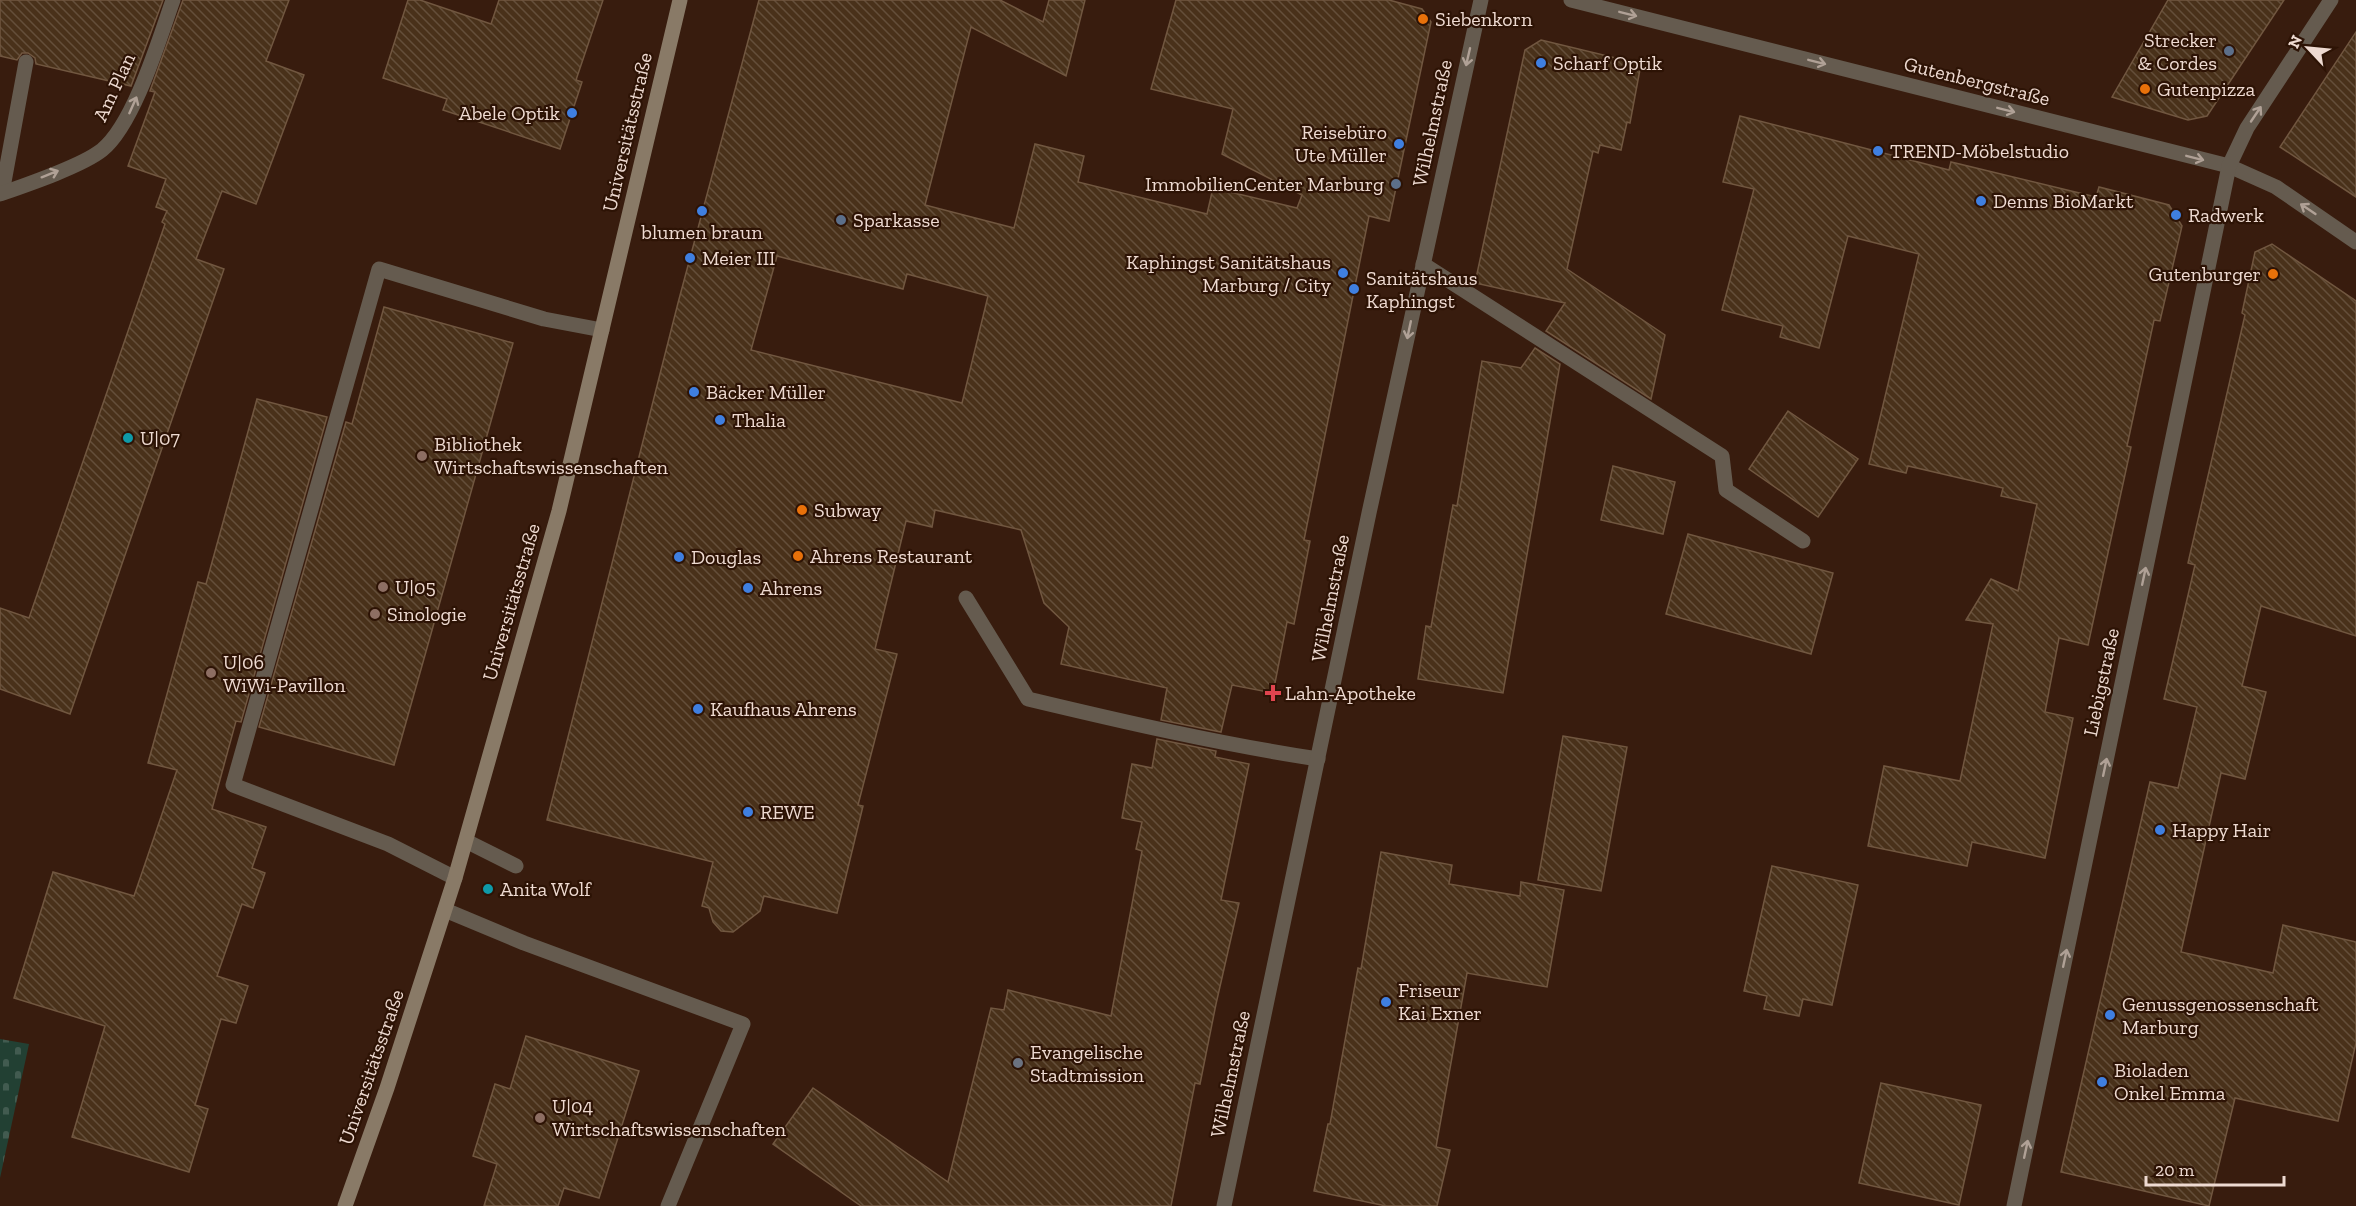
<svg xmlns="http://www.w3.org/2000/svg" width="2356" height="1206" viewBox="0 0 2356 1206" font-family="'Zilla Slab',serif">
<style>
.cemetery{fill:url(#cemetery-stones)}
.building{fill:url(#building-back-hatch);stroke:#715740;stroke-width:1.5;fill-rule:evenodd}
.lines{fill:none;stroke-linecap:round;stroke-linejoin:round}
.service{stroke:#655b4f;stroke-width:15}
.minor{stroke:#655b4f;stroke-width:15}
.secondary{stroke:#897a67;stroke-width:15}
.oneway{stroke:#b0a196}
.food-dot{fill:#e8710a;stroke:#2d1305;stroke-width:2}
.service-dot{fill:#5c6f8a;stroke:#2d1305;stroke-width:2}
.shop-dot{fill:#3f7fe0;stroke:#2d1305;stroke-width:2}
.culture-dot{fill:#0f9aa8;stroke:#2d1305;stroke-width:2}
.education-dot{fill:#8d6e63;stroke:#2d1305;stroke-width:2}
.health-dot{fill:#e0444e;stroke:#2d1305;stroke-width:2}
.worship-dot{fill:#6b7280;stroke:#2d1305;stroke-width:2}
.labels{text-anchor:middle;stroke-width:4.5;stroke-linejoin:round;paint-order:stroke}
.poi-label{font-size:20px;fill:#eedad1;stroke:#2d1305;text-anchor:start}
.street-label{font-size:20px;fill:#eedad1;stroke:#2d1305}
</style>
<defs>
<pattern id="cemetery-stones" width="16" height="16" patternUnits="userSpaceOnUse" patternTransform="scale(1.5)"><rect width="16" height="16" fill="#224033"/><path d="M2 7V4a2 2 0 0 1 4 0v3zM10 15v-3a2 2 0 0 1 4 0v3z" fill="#425b50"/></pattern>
<pattern id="building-back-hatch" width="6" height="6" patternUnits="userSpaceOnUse" patternTransform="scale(1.5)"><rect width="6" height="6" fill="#49311a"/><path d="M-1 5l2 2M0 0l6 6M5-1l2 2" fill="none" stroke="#644e3a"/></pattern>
</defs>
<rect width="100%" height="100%" fill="#381c0e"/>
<path class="cemetery" d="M0 1039 29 1044 0 1178Z"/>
<g class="building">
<path d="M0 0H163L131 86 36 64 35 58 28 53H22L17 60 0 56Z"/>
<path d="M183 0H289L266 61 304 75 256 204 222 191 196 259 224 269 70 714 0 689V608L29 618 165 224 162 222 167 211 156 207 166 179 128 166 155 92 150 91Z"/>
<path d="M408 0H420L491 24 499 0H603L576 80 582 82 560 149 443 110 447 99 383 78Z"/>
<path d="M759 0H1000L1043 22 1049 0H1085L1066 76 971 27 925 205 1014 228 1035 144 1084 156 1078 182 1207 214 1213 188 1297 208 1302 195 1222 154 1233 109 1151 89 1176 0H1389L1422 9 1431 22 1389 221 1369 216 1304 540 1310 541 1294 624 1287 622 1273 693 1232 685 1221 732 1161 720 1167 688 1061 664 1069 627 1044 603 1021 530 935 510 932 527 906 521 875 649 897 654 858 805 863 806 837 913 764 896 760 911 733 932 721 931 713 922 709 908 702 906 713 862 547 820 678 303ZM777 256 903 289 907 274 988 296 962 403 751 350Z"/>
<path d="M2168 0H2284L2207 116 2188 120 2112 97Z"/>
<path d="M2356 32V197L2280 147Z"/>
<path d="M1541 40 1641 64 1630 123 1627 122 1621 150 1600 145 1598 153 1593 151 1567 269 1665 335 1651 399 1546 331 1565 303 1475 283 1525 50Z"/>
<path d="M1740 116 1949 170 1951 162 2096 197 2099 187 2169 205 2182 226 2160 321 2154 320 2127 446 2131 447 2088 645 2059 638 2045 712 2073 718 2045 858 1972 842 1967 866 1868 846 1884 766 1960 781 1993 624 1966 620 1991 579 2018 591 2037 504 2001 496 2003 488 1908 466 1906 473 1869 464 1919 254 1848 236 1819 348 1780 337 1783 326 1722 310 1754 189 1723 182Z"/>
<path d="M2272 244 2356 301V636L2261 606 2242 686 2266 692 2245 779 2221 773 2181 952 2273 973 2283 925 2356 942V1043L2338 1121 2235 1098 2209 1206 2061 1172 2150 782 2178 788 2197 707 2164 699 2195 565 2188 563 2245 315 2242 313 2255 252Z"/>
<path d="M384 307 513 343 394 765 259 727 346 422 352 424Z"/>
<path d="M1535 348 1560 364 1503 693 1418 679 1426 626 1431 627 1453 505 1457 506 1482 361 1521 368Z"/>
<path d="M257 399 327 417 241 722 236 721 212 809 266 827 252 868 265 873 253 908 242 904 217 976 248 986 236 1023 221 1019 195 1105 208 1109 189 1172 72 1137 105 1026 14 998 53 872 134 896 177 770 148 763 198 582 206 584Z"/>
<path d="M1788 411 1858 459 1818 517 1749 469Z"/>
<path d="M1613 466 1675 482 1663 534 1601 520Z"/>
<path d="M1688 534 1833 573 1811 654 1666 614Z"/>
<path d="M1563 736 1627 747 1601 891 1538 880Z"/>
<path d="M1157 739 1216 751 1215 757 1249 764 1221 900 1239 903 1216 1004 1200 1084 1195 1083 1171 1206H861L773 1144 813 1088 948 1182 991 1008 1004 1010 1008 990 1111 1016 1142 851 1136 849 1142 822 1122 818 1132 764 1152 768Z"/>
<path d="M1381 852 1452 865 1449 884 1520 896 1521 882 1564 890 1547 987 1467 973 1436 1147 1450 1150 1437 1206H1386L1314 1191 1328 1124H1330L1358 968 1361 969Z"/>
<path d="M1772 866 1858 885 1832 1005 1803 999 1799 1016 1764 1009 1767 996 1744 991Z"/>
<path d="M526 1036 639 1071 599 1198 564 1188 558 1206H484L497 1164 473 1156 495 1084 510 1089Z"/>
<path d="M1881 1083 1981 1105 1959 1205 1859 1183Z"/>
</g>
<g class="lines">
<g class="service">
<path d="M2 193 26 62"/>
<path d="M1423 264 1722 456 1726 490 1803 541"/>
<path d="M966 598 1028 699C1124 722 1220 744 1318 759"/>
<path d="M466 841 516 866"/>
<path d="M455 878 388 844 233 785 379 269 544 319 602 330"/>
<path d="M445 910 524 943 743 1024 668 1206"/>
</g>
<g class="minor">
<path d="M1571 0 2229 166 2276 187 2356 242"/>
<path d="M0 194C26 185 82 166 102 150 134 124 159 40 173 0"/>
<path d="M1224 1206 1369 513 1481 0"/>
<path d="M2014 1206 2229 166 2247 128 2331 0"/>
</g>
<path class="secondary" d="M345 1206 387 1088 455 878 559 511 680 0"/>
</g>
<defs><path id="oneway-shaft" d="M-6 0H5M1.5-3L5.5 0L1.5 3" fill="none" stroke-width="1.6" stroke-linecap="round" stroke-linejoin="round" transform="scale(1.5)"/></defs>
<g class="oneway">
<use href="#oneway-shaft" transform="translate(1628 14) rotate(14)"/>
<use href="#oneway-shaft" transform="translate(1468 57) rotate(103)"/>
<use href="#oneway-shaft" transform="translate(1817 62) rotate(14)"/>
<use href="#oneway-shaft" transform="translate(133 105) rotate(-66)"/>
<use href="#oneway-shaft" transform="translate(2006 110) rotate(14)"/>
<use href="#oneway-shaft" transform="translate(2256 114) rotate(-56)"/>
<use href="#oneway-shaft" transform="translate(2195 158) rotate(14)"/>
<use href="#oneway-shaft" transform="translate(50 174) rotate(-22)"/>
<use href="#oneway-shaft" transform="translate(2308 209) rotate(-146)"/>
<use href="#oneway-shaft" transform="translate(1409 330) rotate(102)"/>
<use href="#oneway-shaft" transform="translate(2144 576) rotate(-78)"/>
<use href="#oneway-shaft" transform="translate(2105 767) rotate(-78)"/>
<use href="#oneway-shaft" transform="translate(2065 958) rotate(-78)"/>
<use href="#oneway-shaft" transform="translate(2026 1149) rotate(-78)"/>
</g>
<g class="food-dot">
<circle cx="1423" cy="19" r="6"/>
<circle cx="2145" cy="89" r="6"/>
<circle cx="2273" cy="274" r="6"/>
<circle cx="802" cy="510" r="6"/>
<circle cx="798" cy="556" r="6"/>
</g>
<g class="service-dot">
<circle cx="2229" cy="51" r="6"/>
<circle cx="1396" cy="184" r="6"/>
<circle cx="841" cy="220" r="6"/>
</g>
<g class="shop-dot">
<circle cx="1541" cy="63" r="6"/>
<circle cx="572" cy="113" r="6"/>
<circle cx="1399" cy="144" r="6"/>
<circle cx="1878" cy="151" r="6"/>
<circle cx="1981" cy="201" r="6"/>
<circle cx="702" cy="211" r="6"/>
<circle cx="2176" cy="215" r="6"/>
<circle cx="690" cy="258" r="6"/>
<circle cx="1343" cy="273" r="6"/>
<circle cx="1354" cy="289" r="6"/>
<circle cx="694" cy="392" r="6"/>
<circle cx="720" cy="420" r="6"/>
<circle cx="679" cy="557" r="6"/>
<circle cx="748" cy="588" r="6"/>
<circle cx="698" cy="709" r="6"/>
<circle cx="748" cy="812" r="6"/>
<circle cx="2160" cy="830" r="6"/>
<circle cx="1386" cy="1002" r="6"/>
<circle cx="2110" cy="1015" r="6"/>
<circle cx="2102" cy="1082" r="6"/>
</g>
<g class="culture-dot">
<circle cx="128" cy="438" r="6"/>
<circle cx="488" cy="889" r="6"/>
</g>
<g class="education-dot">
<circle cx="422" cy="456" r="6"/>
<circle cx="383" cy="587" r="6"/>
<circle cx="375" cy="614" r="6"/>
<circle cx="211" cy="673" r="6"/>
<circle cx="540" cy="1118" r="6"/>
</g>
<path class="health-dot" d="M1270 684h6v6h6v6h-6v6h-6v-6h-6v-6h6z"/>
<circle class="worship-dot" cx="1018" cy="1063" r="6"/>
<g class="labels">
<g class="poi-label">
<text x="1435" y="26">Siebenkorn</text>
<text x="2217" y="47" text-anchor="end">Strecker<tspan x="2217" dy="23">&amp; Cordes</tspan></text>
<text x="1553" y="70">Scharf Optik</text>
<text x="2157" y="96">Gutenpizza</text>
<text x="560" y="120" text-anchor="end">Abele Optik</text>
<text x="1387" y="139" text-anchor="end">Reisebüro<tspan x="1387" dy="23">Ute Müller</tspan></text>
<text x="1890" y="158">TREND-Möbelstudio</text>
<text x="1384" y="191" text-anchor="end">ImmobilienCenter Marburg</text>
<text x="1993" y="208">Denns BioMarkt</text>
<text x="2188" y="222">Radwerk</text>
<text x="853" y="227">Sparkasse</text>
<text x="702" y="239" text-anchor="middle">blumen braun</text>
<text x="702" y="265">Meier III</text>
<text x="1331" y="269" text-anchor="end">Kaphingst Sanitätshaus<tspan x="1331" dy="23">Marburg / City</tspan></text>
<text x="2261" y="281" text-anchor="end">Gutenburger</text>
<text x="1366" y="285">Sanitätshaus<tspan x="1366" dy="23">Kaphingst</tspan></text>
<text x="706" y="399">Bäcker Müller</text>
<text x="732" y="427">Thalia</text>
<text x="140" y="445">U|07</text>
<text x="434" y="451">Bibliothek<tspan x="434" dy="23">Wirtschaftswissenschaften</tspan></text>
<text x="814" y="517">Subway</text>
<text x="810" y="563">Ahrens Restaurant</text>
<text x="691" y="564">Douglas</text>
<text x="395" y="594">U|05</text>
<text x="760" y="595">Ahrens</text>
<text x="387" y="621">Sinologie</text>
<text x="223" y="669">U|06<tspan x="223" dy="23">WiWi-Pavillon</tspan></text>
<text x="1285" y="700">Lahn-Apotheke</text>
<text x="710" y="716">Kaufhaus Ahrens</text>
<text x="760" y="819">REWE</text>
<text x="2172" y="837">Happy Hair</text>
<text x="500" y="896">Anita Wolf</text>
<text x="1398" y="997">Friseur<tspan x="1398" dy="23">Kai Exner</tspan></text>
<text x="2122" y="1011">Genussgenossenschaft<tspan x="2122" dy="23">Marburg</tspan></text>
<text x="1030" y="1059">Evangelische<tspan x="1030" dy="23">Stadtmission</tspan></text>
<text x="2114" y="1077">Bioladen<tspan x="2114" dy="23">Onkel Emma</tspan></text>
<text x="552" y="1113">U|04<tspan x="552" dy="23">Wirtschaftswissenschaften</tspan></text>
</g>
<g class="street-label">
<text transform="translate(1977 81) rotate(14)" y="7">Gutenbergstraße</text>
<text transform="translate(114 87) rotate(-65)" y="7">Am Plan</text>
<text transform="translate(1432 123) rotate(-78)" y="7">Wilhelmstraße</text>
<text transform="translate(627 132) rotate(-77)" y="7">Universitätsstraße</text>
<text transform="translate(1330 598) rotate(-79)" y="7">Wilhelmstraße</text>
<text transform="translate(511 602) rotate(-74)" y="7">Universitätsstraße</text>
<text transform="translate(2101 682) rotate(-78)" y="7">Liebigstraße</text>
<text transform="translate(371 1067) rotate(-71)" y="7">Universitätsstraße</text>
<text transform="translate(1230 1074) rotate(-78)" y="7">Wilhelmstraße</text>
</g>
</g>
<g transform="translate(2308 48) rotate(296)" stroke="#2d1305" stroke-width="4.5" paint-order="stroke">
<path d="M0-4.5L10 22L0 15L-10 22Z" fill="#eedad1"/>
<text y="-9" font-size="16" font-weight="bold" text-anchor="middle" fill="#eedad1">N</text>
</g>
<path d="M2146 1176v9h138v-9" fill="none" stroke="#eedad1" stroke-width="3"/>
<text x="2155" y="1176" font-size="18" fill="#eedad1" stroke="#2d1305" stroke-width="4.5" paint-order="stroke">20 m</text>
</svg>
